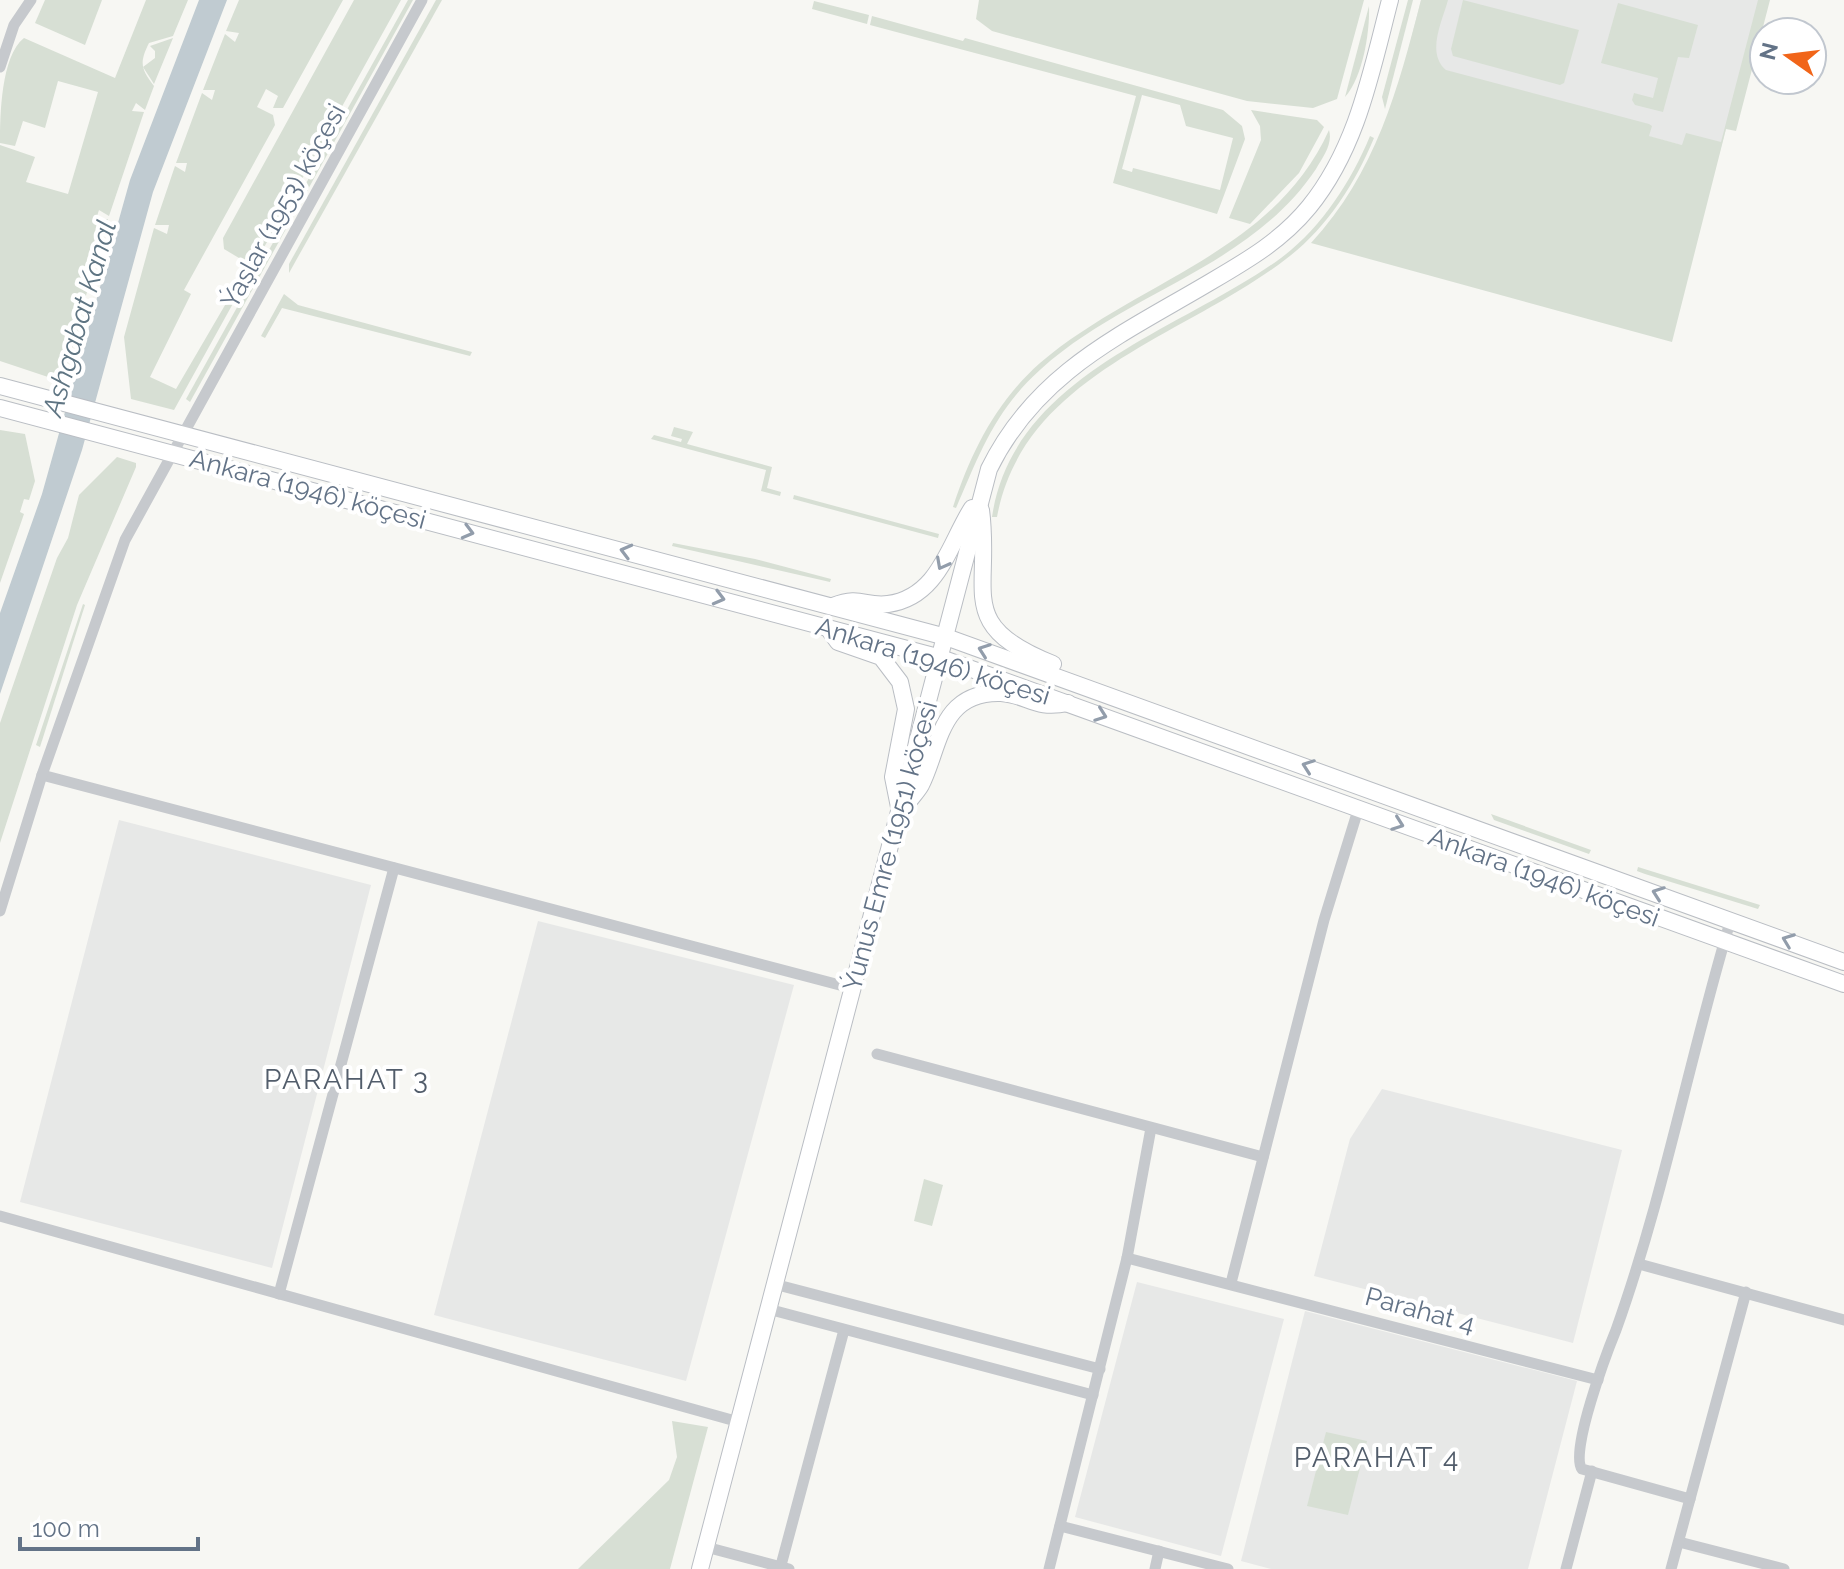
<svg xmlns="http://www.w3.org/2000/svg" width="1844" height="1569" viewBox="0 0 1844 1569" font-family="Raleway,sans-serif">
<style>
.built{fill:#e7e8e7}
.green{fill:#d7dfd4;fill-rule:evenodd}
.water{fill:#c0cbd1}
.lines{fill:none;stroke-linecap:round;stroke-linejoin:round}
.secondary-casing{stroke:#babec4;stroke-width:18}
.street{stroke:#c6c9cd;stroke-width:11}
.secondary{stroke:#fff;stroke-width:16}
.oneway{stroke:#929dab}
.labels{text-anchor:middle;stroke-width:8;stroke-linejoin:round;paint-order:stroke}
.street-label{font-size:26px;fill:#637387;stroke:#fff}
.water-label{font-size:28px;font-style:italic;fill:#5f7583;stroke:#fff}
.neighbourhood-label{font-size:28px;letter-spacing:2px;fill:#525d6b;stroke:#fff}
</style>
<rect width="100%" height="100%" fill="#f7f7f3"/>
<g class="built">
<path d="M1421 0H1760L1719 155 1403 71Z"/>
<path d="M119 820 371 885 272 1268 20 1202Z"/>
<path d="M538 921 794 985 686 1381 434 1315Z"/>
<path d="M1382 1089 1622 1150 1573 1343 1314 1276 1350 1139Z"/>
<path d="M1137 1282 1284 1319 1221 1556 1075 1517Z"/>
<path d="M1305 1311 1577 1381 1528 1569H1271L1241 1561Z"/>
</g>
<g class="green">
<path d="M45 0H102L85 45 35 23Z"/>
<path d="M146 0H188L173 36 149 43C139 63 141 69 154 86L145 110 136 103 132 111 144 112 109 216 99 210 96 219H108L85 299 81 298 77 311 82 313 63 382 0 361V145L35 157 26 182 68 194 98 92 58 81 45 128 23 121 15 146 0 143C0 115 1 56 24 38L115 78Z"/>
<path d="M239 0H343L283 108H273L278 96 266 89 257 107 273 115 275 125 184 290 191 294 150 377 176 389 249 264 224 249 223 238 354 0H401L174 410 131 399 124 337 154 228 167 234 169 225H155L175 166 185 172 187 163H176L202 93 212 100 215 90H203L225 34 235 42 239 33 226 31Z"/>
<path d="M408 0H413L190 402 186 399Z"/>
<path d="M436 0H442L289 273V264Z"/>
<path d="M979 0H1364L1337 99 1313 108 1247 101 992 31 976 19Z"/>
<path d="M1408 0H1413L1385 109 1382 97Z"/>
<path d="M1421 0H1448C1442 22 1426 53 1446 70L1649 124 1652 126 1649 136 1682 145 1686 133 1721 142 1758 0H1770L1736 131 1726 129 1672 342 1311 243C1376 173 1398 89 1421 0Z"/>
<path d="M1463 0 1579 30 1564 83 1560 85 1453 56 1451 49Z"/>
<path d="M814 1 869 15 867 24 812 9Z"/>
<path d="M1618 3 1698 25 1689 58 1678 57 1663 112 1635 105 1632 100 1634 93 1653 98 1658 78 1601 63Z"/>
<path d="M1369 6C1370 31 1363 77 1345 97Z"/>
<path d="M872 16 963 41 965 38 1223 110 1242 126 1245 139 1217 214 1113 183 1136 96 870 25ZM1142 95 1180 105 1186 126 1233 138 1220 190 1133 168 1132 172 1122 169Z"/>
<path d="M173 38 154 84 143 67 155 58V51L150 46Z"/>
<path d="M1251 110 1317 120 1324 127 1299 173 1250 224 1229 218 1261 140 1260 126Z"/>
<path d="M1329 130C1333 144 1323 157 1316 169 1250 268 1126 292 1041 369 995 410 980 453 956 508L953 507C971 452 996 402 1040 363 1136 281 1274 253 1329 130Z"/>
<path d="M1370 136 1374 138C1355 184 1326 229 1286 259 1185 337 1023 374 997 517H992C1013 374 1181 331 1281 258 1321 228 1351 182 1370 136Z"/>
<path d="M284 294 298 305 472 352 470 356 282 308 265 338 261 336Z"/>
<path d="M674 427 693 432 687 444 772 467 767 488 781 492 780 496 761 491 766 470 651 439 654 435 681 442 682 439 671 436Z"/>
<path d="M0 430 25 434 35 481 29 500 24 499 20 512 24 514 0 583Z"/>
<path d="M117 457 136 463V467L77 605 0 843V723L57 558 68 538 79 495Z"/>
<path d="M794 495 939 534 938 538 793 499Z"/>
<path d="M673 543 755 559 831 579 830 582 672 546Z"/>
<path d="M83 604 85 605 40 747 36 745Z"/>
<path d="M1491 814 1591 850 1589 854 1494 820Z"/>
<path d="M1638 867 1760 905 1758 909 1645 874 1637 871Z"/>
<path d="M924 1179 943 1185 932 1226 914 1221Z"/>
<path d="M672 1421 708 1427 670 1569H578L669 1480 677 1457Z"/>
<path d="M1326 1432 1367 1441 1348 1515 1307 1506Z"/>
</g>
<path class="water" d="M199 0H227L153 192 82 450 0 694V613L42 494 130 180Z"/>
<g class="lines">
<g class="secondary-casing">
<g id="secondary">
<path d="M0 386 946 637 1844 962"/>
<path d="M0 408 941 658 1844 984"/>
<path d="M981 510C992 593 954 625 1053 664"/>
<path d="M833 606C861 595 864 607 888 604 939 597 949 544 972 508"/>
<path d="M827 627 838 642 881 657 900 682 906 709 893 777 899 807"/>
<path d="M906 805C910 799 917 792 921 785 940 748 939 691 1001 693 1029 695 1034 710 1068 703"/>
<path d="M700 1569 989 469C1037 371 1123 334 1212 281 1248 260 1282 240 1309 207 1357 148 1371 73 1390 0"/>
</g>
</g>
<g class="street">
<path d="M0 67 14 25 31 0"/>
<path d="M42 775 851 988"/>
<path d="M0 911 42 775 125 540 422 0"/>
<path d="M877 1054 1263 1157"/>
<path d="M0 1216 739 1422"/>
<path d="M1127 1258 1598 1380"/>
<path d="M1639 1264 1844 1320"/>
<path d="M1231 1283 1324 920 1358 810"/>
<path d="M774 1284 1100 1369"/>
<path d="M279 1294 394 868"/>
<path d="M768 1309 1093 1395"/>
<path d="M1690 1499 1582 1469C1569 1453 1607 1352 1616 1330 1664 1196 1690 1055 1731 919"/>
<path d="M1060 1526 1228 1569"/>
<path d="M1679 1542 1784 1569"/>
<path d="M706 1547 789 1569"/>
<path d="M780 1569 844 1330"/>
<path d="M1049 1569 1127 1258 1151 1128"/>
<path d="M1155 1569 1159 1551"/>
<path d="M1566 1569 1592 1471"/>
<path d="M1671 1569 1746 1292"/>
</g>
<use href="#secondary" class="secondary"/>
</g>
<defs><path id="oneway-chevron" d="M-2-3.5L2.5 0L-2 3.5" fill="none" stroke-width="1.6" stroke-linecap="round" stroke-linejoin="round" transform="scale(2)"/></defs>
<g class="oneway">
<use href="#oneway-chevron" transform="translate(468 532) rotate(15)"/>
<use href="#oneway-chevron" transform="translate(626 551) rotate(-165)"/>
<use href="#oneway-chevron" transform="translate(942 564) rotate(118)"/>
<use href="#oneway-chevron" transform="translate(719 598) rotate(15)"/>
<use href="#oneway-chevron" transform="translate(984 650) rotate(-160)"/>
<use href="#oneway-chevron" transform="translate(1101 715) rotate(20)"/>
<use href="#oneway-chevron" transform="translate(1308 766) rotate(-160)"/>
<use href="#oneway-chevron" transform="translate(1398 824) rotate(20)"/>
<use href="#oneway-chevron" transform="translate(1658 893) rotate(-160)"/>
<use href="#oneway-chevron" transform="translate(1788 940) rotate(-159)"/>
</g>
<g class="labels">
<g class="street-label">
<text transform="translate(283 206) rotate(-61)" y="9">Ýaşlar (1953) köçesi</text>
<text transform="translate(308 489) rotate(15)" y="9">Ankara (1946) köçesi</text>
<text transform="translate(933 661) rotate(17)" y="9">Ankara (1946) köçesi</text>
<text transform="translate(890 846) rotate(-75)" y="9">Ýunus Emre (1951) köçesi</text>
<text transform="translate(1544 877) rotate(20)" y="9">Ankara (1946) köçesi</text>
<text transform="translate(1420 1310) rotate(15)" y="9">Parahat 4</text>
</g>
<g class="water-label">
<text transform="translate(79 318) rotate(-74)" y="10">Ashgabat Kanal</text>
</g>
<g class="neighbourhood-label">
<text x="347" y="1089">PARAHAT 3</text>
<text x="1377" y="1467">PARAHAT 4</text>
</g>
</g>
<g transform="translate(1788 56) rotate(284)"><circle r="38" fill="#ffffff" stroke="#c1c7cf" stroke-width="2"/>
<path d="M0-6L14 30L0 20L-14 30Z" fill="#f16519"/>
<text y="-12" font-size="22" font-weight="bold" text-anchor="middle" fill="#637387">N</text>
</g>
<path d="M20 1537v12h178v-12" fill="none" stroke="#637387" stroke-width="4"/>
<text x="32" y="1537" font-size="24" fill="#637387" stroke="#ffffff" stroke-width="6" paint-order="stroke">100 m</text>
</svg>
